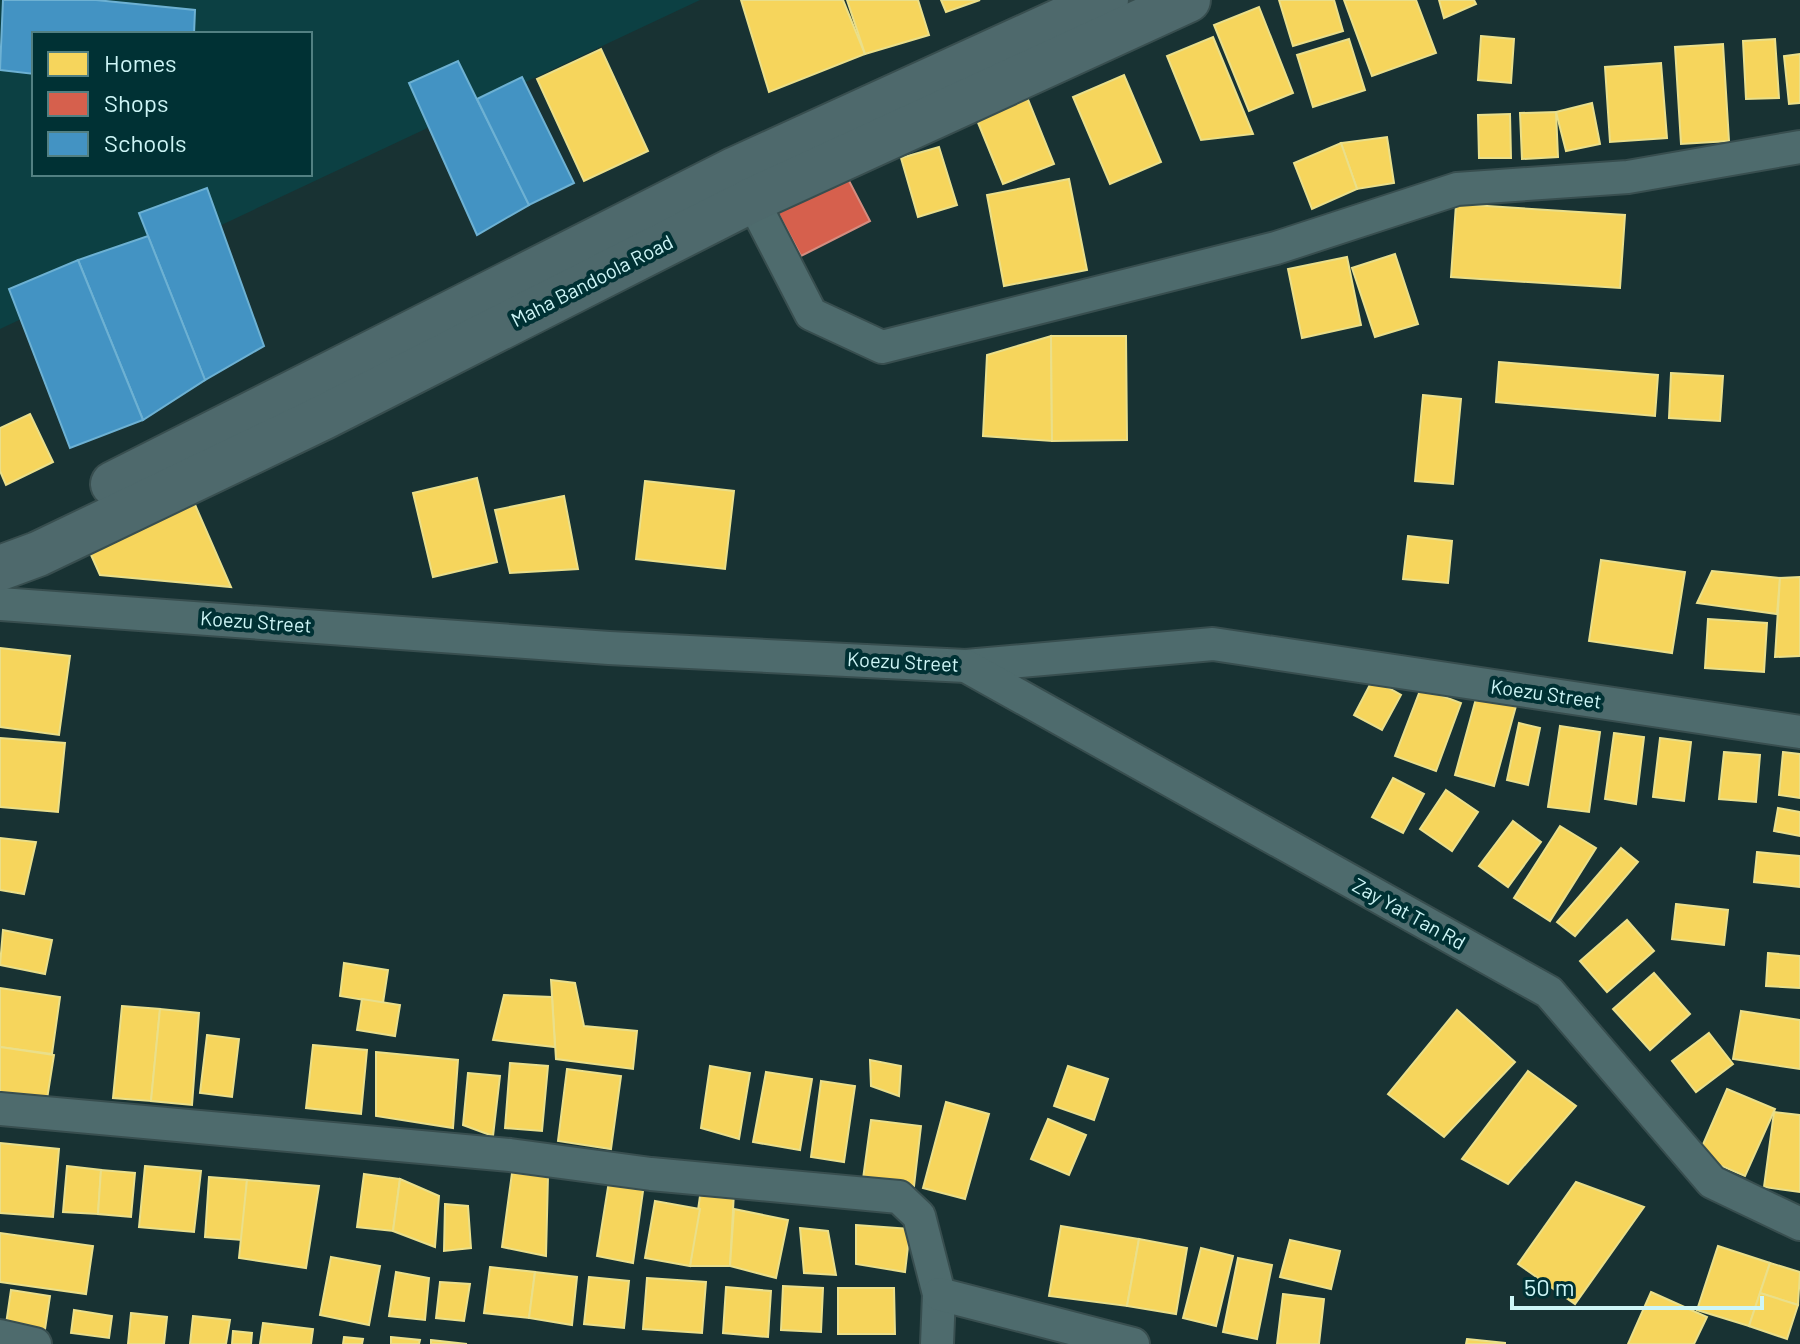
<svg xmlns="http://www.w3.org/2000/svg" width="1800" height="1344" viewBox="0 0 1800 1344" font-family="Barlow,sans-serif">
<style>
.built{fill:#0c4043;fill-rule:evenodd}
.homes{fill:#f6d55c;stroke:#eadf8a;stroke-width:2}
.shops{fill:#d6604d;stroke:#d48d80;stroke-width:2}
.schools{fill:#4393c3;stroke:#6db1d3;stroke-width:2}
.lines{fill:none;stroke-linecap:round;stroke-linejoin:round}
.minor-casing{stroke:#384e4f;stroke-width:36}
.secondary-casing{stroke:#384e4f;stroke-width:48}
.minor{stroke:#4e6b6d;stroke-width:32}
.secondary{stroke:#4e696c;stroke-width:44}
.labels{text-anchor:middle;stroke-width:8;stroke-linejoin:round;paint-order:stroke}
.street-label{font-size:20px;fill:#cef6f7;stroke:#003134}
</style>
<rect width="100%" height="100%" fill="#183233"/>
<path class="built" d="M0 0H700L0 329ZM34 34H310V174H34Z"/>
<g class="homes">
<path d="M741 0H843L865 54 769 92Z"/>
<path d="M847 0H918L929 35 865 54Z"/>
<path d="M941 0H980L946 12Z"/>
<path d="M1279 0H1334L1343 31 1293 46Z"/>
<path d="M1344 0H1416L1436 53 1372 76Z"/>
<path d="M1439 0H1474L1476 4 1444 18Z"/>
<path d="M1259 7 1293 93 1249 111 1214 25Z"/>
<path d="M1481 36 1514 39 1511 83 1478 80Z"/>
<path d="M1213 37 1253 134 1201 140 1167 56Z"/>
<path d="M1349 39 1365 90 1313 107 1297 55Z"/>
<path d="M1775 39 1779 98 1746 99 1743 41Z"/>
<path d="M1723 44 1729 141 1681 144 1675 47Z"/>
<path d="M601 49 648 151 584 181 537 79Z"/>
<path d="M1800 54V103L1789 104 1784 56Z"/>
<path d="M1661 63 1667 138 1610 142 1605 67Z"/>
<path d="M1124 75 1161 162 1110 184 1073 97Z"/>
<path d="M1021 82 1054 164 1003 184 970 103Z"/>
<path d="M1592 103 1600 144 1566 151 1556 112Z"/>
<path d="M1556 112 1558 157 1522 159 1520 113Z"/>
<path d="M1510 114 1511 158H1479L1478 115Z"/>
<path d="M1387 137 1394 183 1357 189 1341 143Z"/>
<path d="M1341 143 1357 189 1312 209 1294 163Z"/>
<path d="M939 147 957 205 918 217 901 158Z"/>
<path d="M1069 179 1087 270 1004 286 987 195Z"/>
<path d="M1456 204 1625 215 1620 288 1451 277Z"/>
<path d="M1395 254 1418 324 1375 337 1352 268Z"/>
<path d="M1347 257 1361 325 1302 338 1288 269Z"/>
<path d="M1051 336 1052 441 983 436 987 355Z"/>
<path d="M1051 336H1126L1127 440 1052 441Z"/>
<path d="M1499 362 1658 375 1655 416 1496 402Z"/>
<path d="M1671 373 1723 376 1720 421 1669 418Z"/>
<path d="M1423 395 1461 399 1453 484 1415 481Z"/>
<path d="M30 414 53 462 6 485 0 471V428Z"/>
<path d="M477 478 497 562 433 577 413 493Z"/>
<path d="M645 481 734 491 725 569 636 559Z"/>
<path d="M189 491 231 587 100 575 83 537Z"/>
<path d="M564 496 578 569 510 573 495 510Z"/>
<path d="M1408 536 1452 541 1448 583 1403 579Z"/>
<path d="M1601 560 1685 572 1672 653 1589 641Z"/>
<path d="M1712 571 1780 578 1777 614 1697 603Z"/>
<path d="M1800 577V656L1775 657 1780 578Z"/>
<path d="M1708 619 1767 623 1764 672 1705 668Z"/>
<path d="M0 648 70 656 59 735 0 727Z"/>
<path d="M1373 679 1401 695 1382 730 1354 715Z"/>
<path d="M1421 688 1461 703 1436 771 1395 756Z"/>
<path d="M1477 695 1516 706 1494 786 1455 775Z"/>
<path d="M1519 723 1540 728 1528 785 1507 780Z"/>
<path d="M1560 726 1600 732 1589 812 1548 807Z"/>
<path d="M1614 733 1644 737 1636 804 1605 799Z"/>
<path d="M0 738 65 743 58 812 0 807Z"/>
<path d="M1660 738 1691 742 1684 801 1653 797Z"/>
<path d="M1724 752 1760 755 1756 802 1719 799Z"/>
<path d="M1783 752 1800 754V798L1779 795Z"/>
<path d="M1393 778 1424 794 1403 833 1372 817Z"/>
<path d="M1446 790 1478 812 1452 851 1420 829Z"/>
<path d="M1778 808 1800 812V836L1774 831Z"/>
<path d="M1513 821 1541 842 1508 887 1479 866Z"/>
<path d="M1560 826 1596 848 1550 921 1514 898Z"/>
<path d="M0 838 36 842 24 894 0 890Z"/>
<path d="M1621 848 1638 862 1575 936 1557 922Z"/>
<path d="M1757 852 1800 856V887L1754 882Z"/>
<path d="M1676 904 1728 910 1724 945 1672 939Z"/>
<path d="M1627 920 1654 951 1607 992 1580 961Z"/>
<path d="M3 930 52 940 45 974 0 965Z"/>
<path d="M1768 953 1800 956V988L1766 986Z"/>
<path d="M344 963 388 970 383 1003 340 996Z"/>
<path d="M1654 973 1690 1014 1650 1050 1613 1009Z"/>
<path d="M551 980 575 983 584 1026 637 1031 633 1069 556 1059Z"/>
<path d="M0 988 60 997 52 1054 0 1047Z"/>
<path d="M504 995 552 997 555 1047 493 1040Z"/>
<path d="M362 999 400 1005 395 1036 357 1030Z"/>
<path d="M122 1006 160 1009 151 1101 113 1098Z"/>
<path d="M160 1009 199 1013 192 1105 151 1101Z"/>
<path d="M1457 1010 1515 1062 1444 1137 1388 1094Z"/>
<path d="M1741 1011 1800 1020V1069L1733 1059Z"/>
<path d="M1709 1033 1733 1064 1696 1092 1672 1061Z"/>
<path d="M207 1035 239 1039 232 1097 200 1093Z"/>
<path d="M313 1045 367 1050 361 1114 306 1108Z"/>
<path d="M0 1047 54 1055 47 1099 0 1092Z"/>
<path d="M376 1052 458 1060 453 1128 376 1116Z"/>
<path d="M870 1060 901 1066 899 1096 871 1086Z"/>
<path d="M510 1063 548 1066 542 1131 505 1128Z"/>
<path d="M710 1066 750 1073 739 1139 701 1128Z"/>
<path d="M1068 1066 1108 1079 1094 1120 1054 1106Z"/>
<path d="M567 1069 621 1076 611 1149 558 1141Z"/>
<path d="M1528 1071 1576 1106 1508 1184 1462 1159Z"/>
<path d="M766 1072 812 1079 800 1150 753 1142Z"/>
<path d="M468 1073 500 1076 493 1136 463 1125Z"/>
<path d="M821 1081 855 1086 844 1162 811 1157Z"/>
<path d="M1727 1089 1775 1109 1745 1176 1698 1156Z"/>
<path d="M946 1102 989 1114 965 1199 923 1188Z"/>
<path d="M1774 1112 1800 1115V1192L1764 1187Z"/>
<path d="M1048 1119 1086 1135 1069 1175 1031 1159Z"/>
<path d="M871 1120 921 1126 914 1186 863 1179Z"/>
<path d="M0 1143 59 1149 53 1217 0 1213Z"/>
<path d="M67 1166 101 1170 98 1214 63 1212Z"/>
<path d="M145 1166 201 1171 194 1232 139 1227Z"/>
<path d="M101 1170 135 1173 131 1217 98 1214Z"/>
<path d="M512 1173 548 1176 546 1256 502 1247Z"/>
<path d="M364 1174 400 1179 393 1231 357 1227Z"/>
<path d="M209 1177 247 1180 242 1240 205 1237Z"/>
<path d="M400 1179 439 1196 435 1247 393 1231Z"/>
<path d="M247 1180 319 1186 306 1268 239 1258Z"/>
<path d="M609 1181 644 1184 633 1263 597 1256Z"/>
<path d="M1576 1182 1644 1207 1575 1304 1518 1264Z"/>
<path d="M701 1189 734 1192 730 1266H690Z"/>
<path d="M655 1201 700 1209 690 1266 645 1258Z"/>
<path d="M445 1204 468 1206 471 1248 444 1251Z"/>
<path d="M734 1209 788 1220 776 1278 730 1266Z"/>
<path d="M856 1225 910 1229 905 1272 856 1264Z"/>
<path d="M1061 1226 1139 1239 1127 1306 1049 1296Z"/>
<path d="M800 1228 828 1231 836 1275 804 1273Z"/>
<path d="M0 1233 93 1246 86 1294 0 1282Z"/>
<path d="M1139 1239 1187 1248 1176 1314 1127 1306Z"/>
<path d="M1290 1240 1340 1251 1331 1289 1280 1277Z"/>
<path d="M1718 1246 1770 1263 1749 1326 1697 1310Z"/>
<path d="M1201 1248 1233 1256 1216 1326 1183 1318Z"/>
<path d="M331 1257 380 1266 369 1325 320 1315Z"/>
<path d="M1238 1258 1272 1265 1257 1339 1223 1332Z"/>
<path d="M1770 1263 1800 1272 1798 1305 1760 1293Z"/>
<path d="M490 1267 535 1272 529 1318 484 1313Z"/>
<path d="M396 1272 429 1278 425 1320 389 1316Z"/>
<path d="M535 1272 577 1277 572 1325 529 1318Z"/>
<path d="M589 1277 629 1281 624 1328 584 1324Z"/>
<path d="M647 1278 706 1282 702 1333 643 1329Z"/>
<path d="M440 1282 470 1284 464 1321 436 1318Z"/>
<path d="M783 1286 823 1288 821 1332 781 1330Z"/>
<path d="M726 1287 771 1291 768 1337 723 1333Z"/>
<path d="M838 1288H894L895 1334H838Z"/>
<path d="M11 1290 50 1296 44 1336 5 1331Z"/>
<path d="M1651 1292 1707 1317 1694 1344H1628Z"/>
<path d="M1760 1293 1798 1305 1787 1339 1749 1326Z"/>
<path d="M1283 1294 1324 1299 1319 1344H1277Z"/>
<path d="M74 1310 112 1316 109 1338 71 1333Z"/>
<path d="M131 1313 167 1317 164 1344H128Z"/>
<path d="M193 1316 230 1320 226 1344H190Z"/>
<path d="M263 1323 313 1329 311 1344H260Z"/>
<path d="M233 1331 252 1333 251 1344H232Z"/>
<path d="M344 1337 363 1339 362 1344H343Z"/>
<path d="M391 1337 420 1340 419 1344H391Z"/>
<path d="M1467 1339 1505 1343V1344H1466Z"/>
<path d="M431 1340 467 1344H431Z"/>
</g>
<path class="shops" d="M847 177 870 221 801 256 778 213Z"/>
<g class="schools">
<path d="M3 0H96L195 10 194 34H34V74L0 70Z"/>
<path d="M458 61 529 205 477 235 409 83Z"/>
<path d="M522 77 574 183 529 205 477 99Z"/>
<path d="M207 188 264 346 205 380 139 213Z"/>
<path d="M148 236 205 380 143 420 78 260Z"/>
<path d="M78 260 143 420 70 448 9 289Z"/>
</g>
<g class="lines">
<g class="minor-casing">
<g id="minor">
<path d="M743 182 811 314 882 347 1276 248 1457 189 1628 177 1800 147"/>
<path d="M0 604 609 648 966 666 1213 644 1800 732"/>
<path d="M966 666 1549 992 1712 1182 1800 1224"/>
<path d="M0 1109 510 1155 651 1174 899 1197 919 1216 939 1294 937 1344"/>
<path d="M939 1294 1133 1344"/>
<path d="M0 1336 35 1344"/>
</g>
</g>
<g class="secondary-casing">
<g id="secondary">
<path d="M113 484 736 169 1106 0"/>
<path d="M0 568 38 554 324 417 752 200 1188 0"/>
</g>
</g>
<use href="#minor" class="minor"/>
<use href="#secondary" class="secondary"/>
</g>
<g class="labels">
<g class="street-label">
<text transform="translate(592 281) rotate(-27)" y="7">Maha Bandoola Road</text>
<text transform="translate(256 622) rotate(4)" y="7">Koezu Street</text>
<text transform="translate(903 662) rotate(3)" y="7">Koezu Street</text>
<text transform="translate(1546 694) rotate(8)" y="7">Koezu Street</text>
<text transform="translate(1409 914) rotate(29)" y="7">Zay Yat Tan Rd</text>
</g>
</g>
<rect x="32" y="32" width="280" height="144" fill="#003134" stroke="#528082" stroke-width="2"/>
<rect x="48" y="52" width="40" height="24" fill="#f6d55c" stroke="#528082" stroke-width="2"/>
<text x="104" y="72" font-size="24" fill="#cef6f7">Homes</text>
<rect x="48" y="92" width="40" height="24" fill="#d6604d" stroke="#528082" stroke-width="2"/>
<text x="104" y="112" font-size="24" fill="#cef6f7">Shops</text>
<rect x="48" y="132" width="40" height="24" fill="#4393c3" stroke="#528082" stroke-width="2"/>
<text x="104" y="152" font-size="24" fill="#cef6f7">Schools</text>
<path d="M1512 1296v12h250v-12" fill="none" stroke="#cef6f7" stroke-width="4"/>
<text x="1524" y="1296" font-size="24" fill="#cef6f7" stroke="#003134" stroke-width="6" paint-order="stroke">50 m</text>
</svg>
